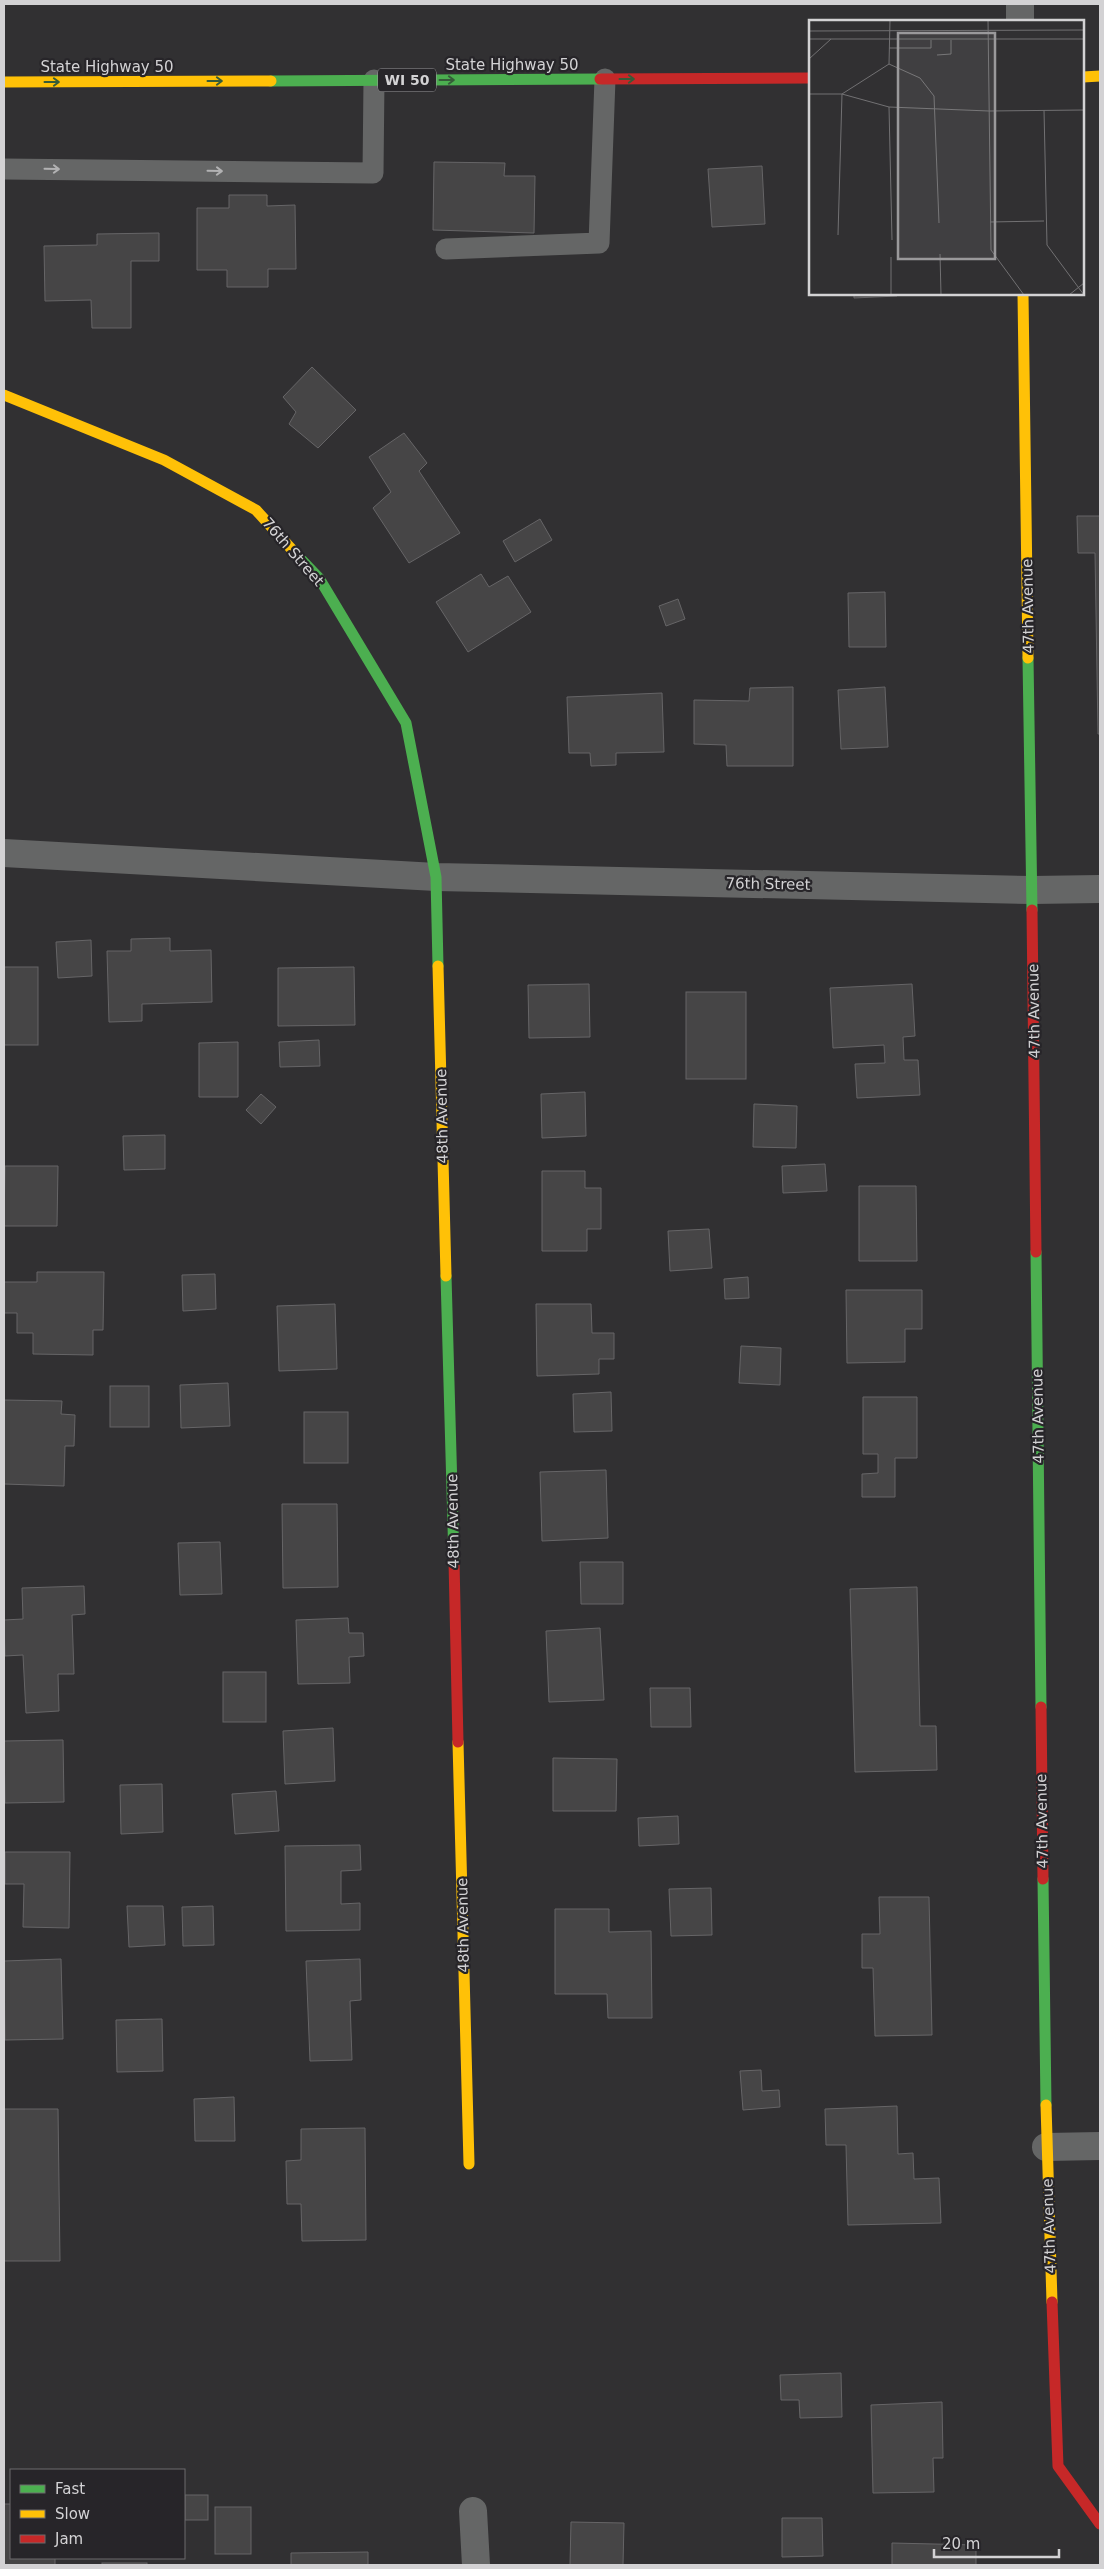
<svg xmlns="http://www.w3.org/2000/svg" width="1104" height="2569" viewBox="0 0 1104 2569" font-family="'DejaVu Sans',sans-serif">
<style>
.building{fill:#464546;stroke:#666567}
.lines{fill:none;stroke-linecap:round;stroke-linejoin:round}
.lane{stroke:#656666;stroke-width:21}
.street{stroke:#656666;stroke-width:28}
.fast{stroke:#4caf50;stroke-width:11}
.slow{stroke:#ffc107;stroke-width:11}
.jam{stroke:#c62828;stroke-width:11}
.oneway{stroke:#365c39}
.oneway2{stroke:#b2b2b3}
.labels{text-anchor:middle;stroke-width:4.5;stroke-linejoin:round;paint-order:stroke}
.shield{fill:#272529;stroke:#9f9ea1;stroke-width:1}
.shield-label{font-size:14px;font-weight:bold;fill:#d3d2d4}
.street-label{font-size:15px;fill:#d3d2d4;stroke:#272529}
.inset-road{fill:none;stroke:#727173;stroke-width:1}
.view{fill:#9a999b;fill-opacity:0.15;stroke:#9a999b;stroke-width:2.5}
.inset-edge{fill:none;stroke:#d3d2d4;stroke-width:2.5}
</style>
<rect width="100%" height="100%" fill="#313032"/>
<g class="building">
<path d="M434 162 505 163 504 176H535L534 233 433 230Z"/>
<path d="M762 166 765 224 712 227 708 169Z"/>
<path d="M229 195H267V206L295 205 296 269H268V287H227V270H197V208H229Z"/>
<path d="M159 233V261H131V328H92L91 300 45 301 44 246 97 245V234Z"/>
<path d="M854 294H897V296L854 298Z"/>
<path d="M312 367 356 410 318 448 289 424 296 412 283 397Z"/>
<path d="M404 433 427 463 419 471 460 533 409 563 373 508 391 492 369 457Z"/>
<path d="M1077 516H1100V734H1098L1095 553H1078Z"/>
<path d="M540 519 552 540 515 562 503 541Z"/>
<path d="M481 574 489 587 508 576 531 612 468 652 436 602Z"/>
<path d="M885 592 886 647H849L848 593Z"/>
<path d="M678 599 685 619 666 626 659 606Z"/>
<path d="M793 687V766H727L726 745 694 744V700L749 701 750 688Z"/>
<path d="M885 687 888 747 841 749 838 690Z"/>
<path d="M662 693 664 752 616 753V765L591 766 590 753H569L567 697Z"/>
<path d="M170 938V951L211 950 212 1002 142 1004V1021L109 1022 107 951H131V939Z"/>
<path d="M91 940 92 976 58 978 56 942Z"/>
<rect x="4" y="967" width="34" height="78"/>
<path d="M354 967 355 1025 278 1026V968Z"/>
<path d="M589 984 590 1037 529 1038 528 985Z"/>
<path d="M912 984 915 1036 903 1037 904 1060H918L920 1095 857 1098 855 1064 885 1063 884 1045 833 1048 830 988Z"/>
<rect x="686" y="992" width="60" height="87"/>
<path d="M319 1040 320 1066 280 1067 279 1042Z"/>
<path d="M238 1042V1097H199V1043Z"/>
<path d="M585 1092 586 1136 542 1138 541 1094Z"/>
<path d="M261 1094 276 1107 261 1124 246 1110Z"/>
<path d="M754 1104 797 1106 796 1148 753 1147Z"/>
<path d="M165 1135V1169L124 1170 123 1136Z"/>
<path d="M825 1164 827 1191 783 1193 782 1166Z"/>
<path d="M5 1166H58L57 1226H4Z"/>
<path d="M542 1171H585V1188H601V1229H587V1251H542Z"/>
<path d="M859 1186H916L917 1261H859Z"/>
<path d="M709 1229 712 1268 670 1271 668 1231Z"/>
<path d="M37 1272H104L103 1330H93V1355L33 1354V1333H17V1313H4V1282H37Z"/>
<path d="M215 1274 216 1309 183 1311 182 1275Z"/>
<path d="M748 1277 749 1298 725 1299 724 1279Z"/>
<path d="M846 1290H922V1329H905V1362L847 1363Z"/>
<path d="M335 1304 337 1369 279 1371 277 1306Z"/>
<path d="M536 1304H591L592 1333H614V1359H599V1374L537 1376Z"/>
<path d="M741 1346 781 1348 780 1385 739 1383Z"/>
<path d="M228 1383 230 1426 181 1428 180 1385Z"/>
<rect x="110" y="1386" width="39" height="41"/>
<path d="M611 1392 612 1431 574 1432 573 1394Z"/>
<path d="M863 1397H917V1458H895V1497H862V1474L878 1473V1454H863Z"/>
<path d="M4 1400 62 1401 61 1414 75 1415 74 1446H65L64 1486 4 1484Z"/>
<rect x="304" y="1412" width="44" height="51"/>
<path d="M606 1470 608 1538 542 1541 540 1472Z"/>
<path d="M282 1504H337L338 1587 283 1588Z"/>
<path d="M220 1542 222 1594 180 1595 178 1543Z"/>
<path d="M580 1562H623V1604H581Z"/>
<path d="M84 1586 85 1614 72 1615 74 1674H58L59 1711 26 1713 23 1655 5 1656 4 1620 23 1619 22 1588Z"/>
<path d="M917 1587 920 1726H936L937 1770 855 1772 850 1589Z"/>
<path d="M348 1618 349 1633H363L364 1656 349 1657 350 1683 298 1684 296 1620Z"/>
<path d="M600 1628 604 1700 549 1702 546 1631Z"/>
<rect x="223" y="1672" width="43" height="50"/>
<path d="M650 1688H690L691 1727H651Z"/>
<path d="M333 1728 335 1781 285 1784 283 1731Z"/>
<path d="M63 1740 64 1802 5 1803 4 1741Z"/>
<path d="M553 1758 617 1759 616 1811H553Z"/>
<path d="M162 1784 163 1832 121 1834 120 1785Z"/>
<path d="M276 1791 279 1831 235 1834 232 1794Z"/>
<path d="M678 1816 679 1844 639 1846 638 1818Z"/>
<path d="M360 1845 361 1870 341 1871V1904L360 1903V1930L286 1931 285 1846Z"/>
<path d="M5 1852H70L69 1928 23 1927 24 1884H5Z"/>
<path d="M711 1888 712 1935 671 1936 669 1889Z"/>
<path d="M879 1897H929L932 2035 875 2036 873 1968H862V1934H880Z"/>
<path d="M127 1906H163L165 1945 129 1947Z"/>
<path d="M213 1906 214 1945 183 1946 182 1907Z"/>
<path d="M555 1909H609V1932L651 1931 652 2018H608L607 1994H555Z"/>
<path d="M61 1959 63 2039 5 2040 4 1961Z"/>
<path d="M360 1959 361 2000 350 2001 352 2060 310 2061 306 1961Z"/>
<path d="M162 2019 163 2071 117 2072 116 2020Z"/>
<path d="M761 2070 762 2091 779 2090 780 2107 743 2110 740 2071Z"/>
<path d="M234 2097 235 2141H195L194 2099Z"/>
<path d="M897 2106 898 2154 913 2153 914 2179 939 2178 941 2223 848 2225 846 2145H826L825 2109Z"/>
<path d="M4 2109H58L60 2261H4Z"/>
<path d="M365 2128 366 2240 302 2241 301 2204H287L286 2161 301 2160V2129Z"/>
<path d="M841 2373 842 2417 800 2418 799 2400H781L780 2375Z"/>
<path d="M942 2402 943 2458H933L934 2492 873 2493 871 2405Z"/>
<rect x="185" y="2495" width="23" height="25"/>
<path d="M4 2504H11V2558H55V2565H4Z"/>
<rect x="215" y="2507" width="36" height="47"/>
<path d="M782 2518H822L823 2556 782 2557Z"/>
<path d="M571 2522 624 2523 623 2565H570Z"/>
<path d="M892 2543 976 2545V2565H892Z"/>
<path d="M368 2552V2565H291V2553Z"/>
<rect x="102" y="2563" width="45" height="2"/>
</g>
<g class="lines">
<g class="lane">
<path d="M4 169 373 173 374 80"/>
<path d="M446 249 599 243 605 79"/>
</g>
<g class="street">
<path d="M1020 21V4"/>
<path d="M4 853 436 877 1032 890 1100 889"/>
<path d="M1046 2147 1100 2146"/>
<path d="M473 2511 476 2565"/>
</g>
<g class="fast">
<path d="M271 81 600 79"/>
<path d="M296 554 319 578 406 723 436 877 438 966"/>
<path d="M1028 658 1032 910"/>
<path d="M1036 1252 1041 1707"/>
<path d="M446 1276 454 1561"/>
<path d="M1043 1879 1046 2105"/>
</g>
<g class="slow">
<path d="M1083 77 1100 76"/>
<path d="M4 82 271 81"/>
<path d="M1023 294 1028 658"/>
<path d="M4 395 164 460 256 510 296 554"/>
<path d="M438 966 446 1276"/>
<path d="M458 1742 469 2164"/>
<path d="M1046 2105 1052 2302"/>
</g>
<g class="jam">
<path d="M600 79 810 78"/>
<path d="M1032 910 1036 1252"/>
<path d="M454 1561 458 1742"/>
<path d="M1041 1707 1043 1879"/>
<path d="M1052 2302 1058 2466 1100 2524"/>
</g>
</g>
<defs><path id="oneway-shaft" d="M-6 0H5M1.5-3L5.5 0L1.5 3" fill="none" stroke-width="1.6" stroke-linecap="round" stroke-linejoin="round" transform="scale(1.25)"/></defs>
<g class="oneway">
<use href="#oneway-shaft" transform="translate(627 79)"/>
<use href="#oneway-shaft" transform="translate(447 80)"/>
<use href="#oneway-shaft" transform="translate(215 81)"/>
<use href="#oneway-shaft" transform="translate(52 82)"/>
</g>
<g class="oneway2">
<use href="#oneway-shaft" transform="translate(52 169) rotate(1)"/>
<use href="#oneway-shaft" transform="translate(215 171) rotate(1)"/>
</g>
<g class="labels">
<rect class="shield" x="378" y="68.5" width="58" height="23" rx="4"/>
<g class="shield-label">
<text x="407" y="85">WI 50</text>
</g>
<g class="street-label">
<text x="512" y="70">State Highway 50</text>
<text x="107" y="72">State Highway 50</text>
<text transform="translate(293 552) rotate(49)" y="5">76th Street</text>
<text transform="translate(1028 606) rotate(-91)" y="5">47th Avenue</text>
<text transform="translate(768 884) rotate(1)" y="5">76th Street</text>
<text transform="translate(1034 1011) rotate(-91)" y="5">47th Avenue</text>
<text transform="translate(442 1116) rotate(-91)" y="5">48th Avenue</text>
<text transform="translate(1038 1416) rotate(-91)" y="5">47th Avenue</text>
<text transform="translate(453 1521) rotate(-91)" y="5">48th Avenue</text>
<text transform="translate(1042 1821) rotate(-91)" y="5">47th Avenue</text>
<text transform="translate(463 1925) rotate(-91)" y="5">48th Avenue</text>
<text transform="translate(1049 2226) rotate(-92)" y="5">47th Avenue</text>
</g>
</g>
<g transform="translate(809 20)">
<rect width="275" height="275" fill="#313032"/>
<path class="inset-road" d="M179 0 182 230 215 275M0 11 275 10M0 19H275M80 28H122V20M128 35 142 34V20M0 39 22 19M80 44 81 0M0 74H33L80 87 180 91 275 90M80 87 83 220M235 90 238 225 275 275M181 202 235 201M29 215 33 74 80 44 111 58 125 76 130 203M131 234 132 275M82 275V237M260 275 275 263"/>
<path class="view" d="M89 13H186V239H89Z"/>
<rect width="275" height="275" class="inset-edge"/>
</g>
<rect width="1104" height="2569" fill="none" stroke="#d3d2d4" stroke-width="10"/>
<rect x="10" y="2469" width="175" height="90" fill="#272529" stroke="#6c6a6d"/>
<rect x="20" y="2485" width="25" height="8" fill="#4caf50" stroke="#6c6a6d"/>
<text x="55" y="2494" font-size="15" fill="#d3d2d4">Fast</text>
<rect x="20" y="2510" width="25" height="8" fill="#ffc107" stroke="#6c6a6d"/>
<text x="55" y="2519" font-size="15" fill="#d3d2d4">Slow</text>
<rect x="20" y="2535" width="25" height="8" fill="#c62828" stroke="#6c6a6d"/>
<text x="55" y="2544" font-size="15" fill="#d3d2d4">Jam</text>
<path d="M934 2549v8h125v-8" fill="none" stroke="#d3d2d4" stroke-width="2.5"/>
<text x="942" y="2549" font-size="15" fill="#d3d2d4" stroke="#272529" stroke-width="4" paint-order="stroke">20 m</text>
</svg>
